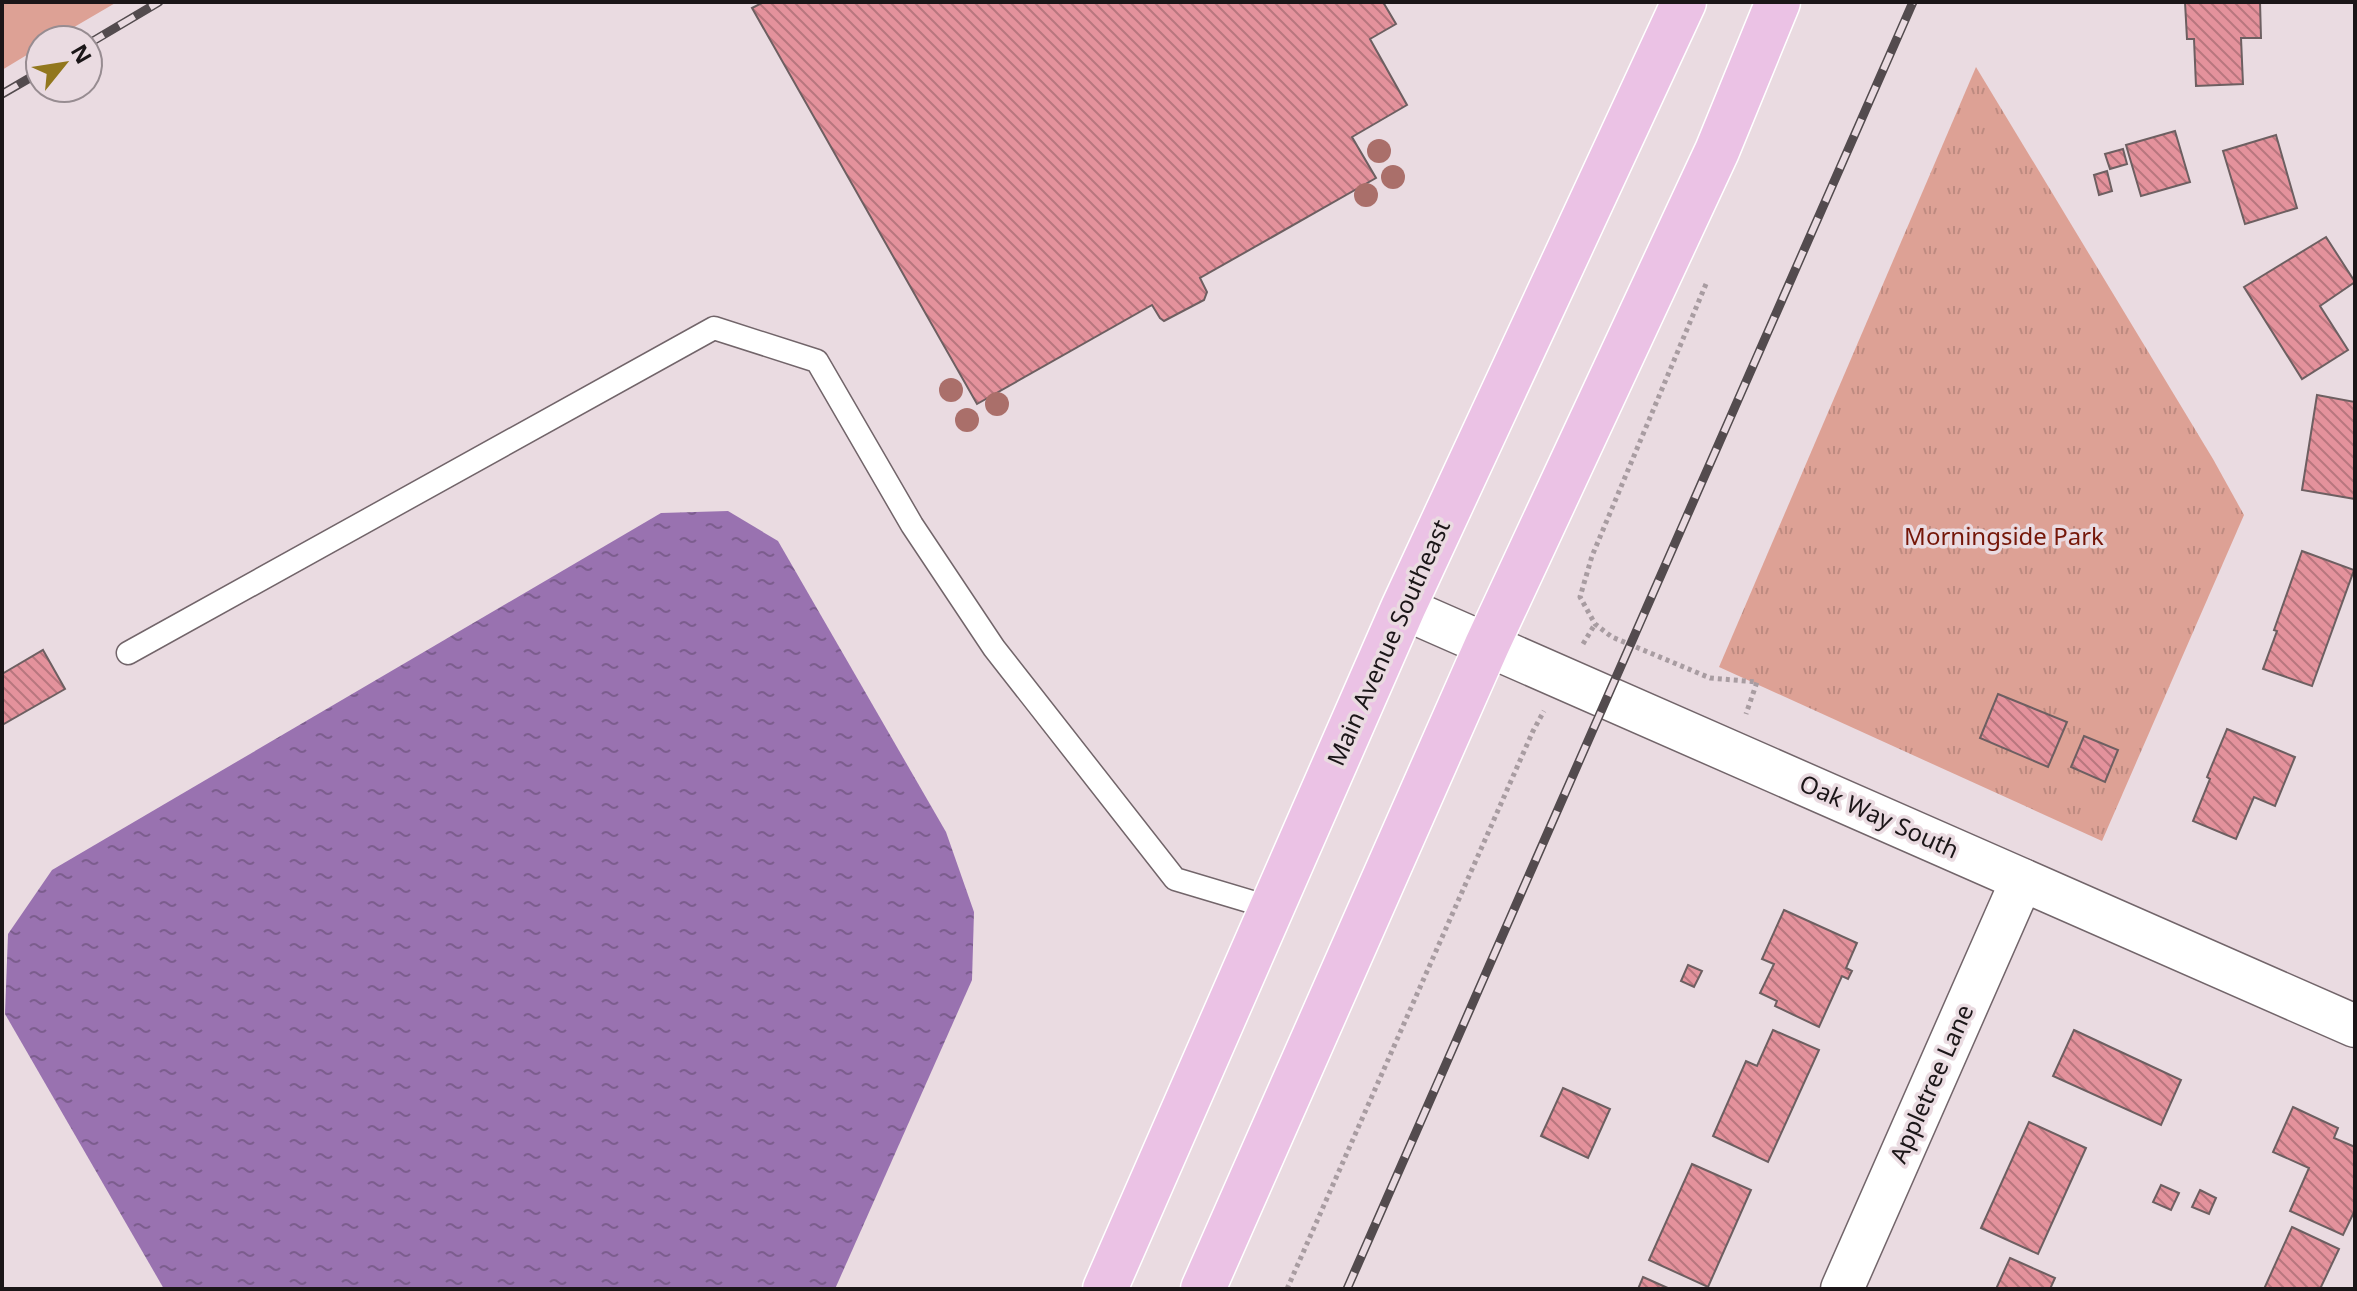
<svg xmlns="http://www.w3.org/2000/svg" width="2357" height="1291" viewBox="0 0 2357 1291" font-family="'Noto Sans',sans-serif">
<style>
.grass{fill:#dda195}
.park{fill:url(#park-tufts)}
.water{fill:url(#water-ripples)}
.building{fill:url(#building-back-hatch);stroke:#6d5f61;stroke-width:2}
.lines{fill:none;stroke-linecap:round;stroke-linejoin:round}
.lane-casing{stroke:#72656a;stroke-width:25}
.street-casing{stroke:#72656a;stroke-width:45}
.primary-casing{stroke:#fff;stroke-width:47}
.path{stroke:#a89ca1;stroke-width:5;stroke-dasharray:4 4;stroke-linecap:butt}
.lane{stroke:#fff;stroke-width:22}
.street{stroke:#fff;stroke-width:42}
.primary{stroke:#ebc2e5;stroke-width:44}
.rail-casing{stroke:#534b4e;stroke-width:9}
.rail{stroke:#eadbe1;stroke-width:6;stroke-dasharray:18;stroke-linecap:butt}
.tree{fill:#aa6f6a}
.labels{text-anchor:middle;stroke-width:7;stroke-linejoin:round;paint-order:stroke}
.park-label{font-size:24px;fill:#751709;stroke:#eadbe1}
.street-label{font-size:24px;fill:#1b1618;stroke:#eadbe1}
</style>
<defs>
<pattern id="park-tufts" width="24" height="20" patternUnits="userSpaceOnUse" patternTransform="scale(2)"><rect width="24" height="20" fill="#dda195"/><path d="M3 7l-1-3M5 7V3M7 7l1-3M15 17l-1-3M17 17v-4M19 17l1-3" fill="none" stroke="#bd8a80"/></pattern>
<pattern id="water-ripples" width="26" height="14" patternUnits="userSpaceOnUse" patternTransform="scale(2)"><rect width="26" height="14" fill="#9972b0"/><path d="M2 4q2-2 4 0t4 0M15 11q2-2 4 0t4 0" fill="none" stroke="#7c5d8e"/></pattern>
<pattern id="building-back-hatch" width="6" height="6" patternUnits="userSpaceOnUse" patternTransform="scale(2)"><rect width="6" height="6" fill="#e4929c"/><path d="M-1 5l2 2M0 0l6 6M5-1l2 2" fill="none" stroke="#b8767e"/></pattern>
</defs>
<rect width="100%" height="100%" fill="#eadbe1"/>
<path class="grass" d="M2 2H117L52 40H40V47L2 70Z"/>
<path class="park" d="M1976 67 2213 459 2244 515 2102 841 1719 667Z"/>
<path class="water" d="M728 511 778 541 946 832 974 912 972 980 835 1289H164L5 1014 8 934 52 870 661 513Z"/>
<g class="building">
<path d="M764 2H1383L1396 24 1370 39 1407 105 1352 137 1376 178 1200 278 1207 292 1204 300 1164 321 1160 318 1152 305 977 404 752 8Z"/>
<path d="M2185 2H2260L2261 38H2241L2243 84 2196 86 2194 39H2187Z"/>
<path d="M2175 131 2190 182 2141 196 2126 145Z"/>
<path d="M2276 135 2297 208 2245 224 2223 151Z"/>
<path d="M2123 149 2127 164 2110 169 2105 154Z"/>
<path d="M2107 171 2112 191 2099 195 2094 175Z"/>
<path d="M2326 237 2355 282 2320 306 2348 350 2302 379 2244 287Z"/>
<path d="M2317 395 2355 402V499L2302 490Z"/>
<path d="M2302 551 2354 570 2312 686 2263 669 2277 631 2274 630Z"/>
<path d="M43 650 65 689 2 725V674Z"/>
<path d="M1998 694 2067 722 2048 767 1980 738Z"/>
<path d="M2227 729 2295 757 2275 806 2254 797 2236 839 2193 821 2210 779 2207 777Z"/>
<path d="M2084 736 2118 750 2105 782 2071 767Z"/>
<path d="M1784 910 1857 943 1846 968 1852 971 1848 979 1842 976 1819 1027 1775 1006 1777 1001 1760 993 1774 964 1762 959Z"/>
<path d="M1688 965 1702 971 1694 987 1681 981Z"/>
<path d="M1773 1030 1819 1050 1768 1162 1713 1136 1746 1061 1757 1066Z"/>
<path d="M2074 1030 2181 1080 2161 1125 2053 1076Z"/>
<path d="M1563 1088 1610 1109 1588 1158 1541 1136Z"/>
<path d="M2293 1107 2338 1128 2334 1138 2355 1147V1210L2343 1235 2290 1211 2309 1168 2273 1152Z"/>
<path d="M2029 1122 2086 1148 2038 1254 1981 1228Z"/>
<path d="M1692 1164 1751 1190 1708 1287 1649 1260Z"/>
<path d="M2161 1185 2179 1193 2171 1210 2153 1202Z"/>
<path d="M2200 1190 2216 1198 2209 1214 2192 1207Z"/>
<path d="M2292 1227 2339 1249 2320 1289H2264Z"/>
<path d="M2010 1258 2055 1278 2050 1289H1996Z"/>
<path d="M1643 1277 1670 1289H1638Z"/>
</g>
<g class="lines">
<g class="lane-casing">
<path id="lane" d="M128 653 714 328 817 361 912 525 994 648 1175 879 1272 908"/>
</g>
<g class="street-casing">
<g id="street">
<path d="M1403 608 2355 1026"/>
<path d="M1842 1289 2022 880"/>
</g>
</g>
<g class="primary-casing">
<g id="primary">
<path d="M1105 1289 1403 608 1684 2"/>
<path d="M1203 1289 1487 645 1717 151 1778 2"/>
</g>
</g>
<g class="path">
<path d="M1706 284 1592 556 1580 597 1595 624 1612 637 1710 678 1757 682 1746 714"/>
<path d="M1583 644 1595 624"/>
<path d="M1287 1289 1533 731 1544 711"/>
</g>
<use href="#lane" class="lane"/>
<use href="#street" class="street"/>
<use href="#primary" class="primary"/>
<g class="rail-casing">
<g id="rail">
<path d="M88 44 159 2"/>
<path d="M2 94 40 72"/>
<path d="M1347 1289 1913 2"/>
</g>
</g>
<use href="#rail" class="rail"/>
</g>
<g class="tree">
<circle cx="1379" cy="151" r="12"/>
<circle cx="1393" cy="177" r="12"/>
<circle cx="1366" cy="195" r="12"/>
<circle cx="951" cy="390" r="12"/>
<circle cx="997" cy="404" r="12"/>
<circle cx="967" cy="420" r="12"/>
</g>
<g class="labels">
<g class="park-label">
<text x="2004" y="545">Morningside Park</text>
</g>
<g class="street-label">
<text transform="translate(1389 643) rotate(-66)" y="8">Main Avenue Southeast</text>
<text transform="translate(1879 817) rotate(24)" y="8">Oak Way South</text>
<text transform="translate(1932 1084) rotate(-66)" y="8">Appletree Lane</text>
</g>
</g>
<rect width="2357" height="1291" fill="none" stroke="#1b1618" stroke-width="8"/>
<g transform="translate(64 64) rotate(60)"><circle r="38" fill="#eadbe1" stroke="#978c91" stroke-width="2"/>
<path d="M0-6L14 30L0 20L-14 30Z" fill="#92771d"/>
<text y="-12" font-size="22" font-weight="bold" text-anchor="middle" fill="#1b1618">N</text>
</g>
</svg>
